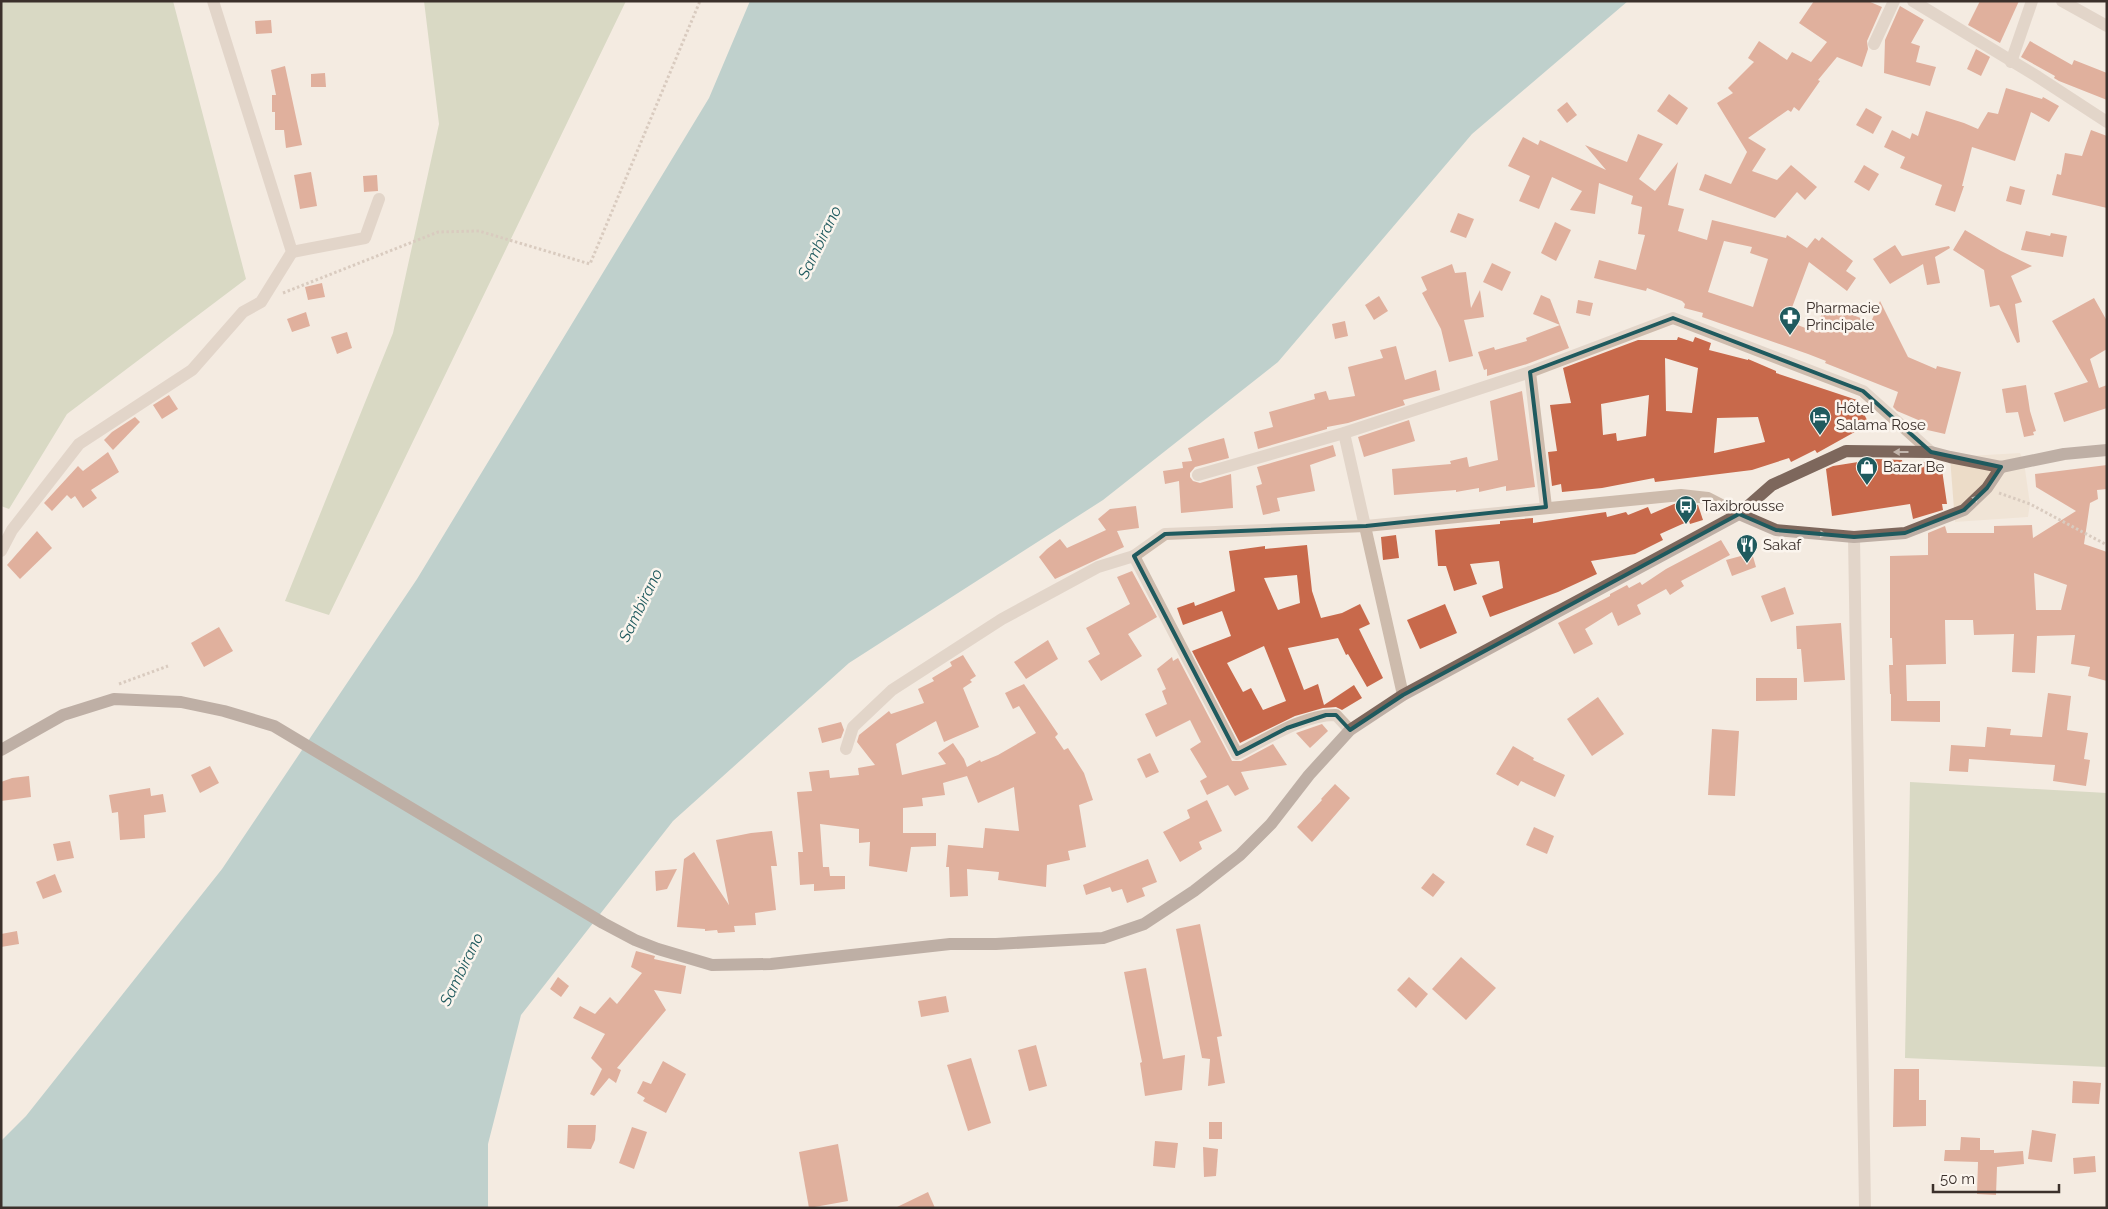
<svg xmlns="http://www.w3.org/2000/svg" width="2108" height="1209" viewBox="0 0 2108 1209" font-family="Raleway,sans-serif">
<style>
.green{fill:#b8c4a0}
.plaza{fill:#ecdcc8}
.water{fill:#7fb0b2}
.building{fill:#c8694b;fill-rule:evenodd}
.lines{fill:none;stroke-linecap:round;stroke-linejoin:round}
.path{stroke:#b9a596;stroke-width:3;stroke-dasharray:2.5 2.5;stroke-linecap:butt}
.minor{stroke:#cdbbac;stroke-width:12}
.primary{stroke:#7d675c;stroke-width:12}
.oneway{fill:#c2b5ac}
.marked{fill:none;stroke:#1f5a5e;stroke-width:4;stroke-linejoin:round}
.labels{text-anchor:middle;stroke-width:5;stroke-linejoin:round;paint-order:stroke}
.poi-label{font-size:15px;fill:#3b302b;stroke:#fbf5ee;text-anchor:start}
.water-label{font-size:16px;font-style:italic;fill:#1f5a5e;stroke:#fbf5ee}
</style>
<rect width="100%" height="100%" fill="#f4ebe1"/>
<g class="green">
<path d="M1 1H173L246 279 67 414 9 509 1 506Z"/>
<path d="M424 1H626L329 615 285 601 393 333 439 124Z"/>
<path d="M1910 782 2107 793V1067L1905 1058Z"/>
</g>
<path class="plaza" d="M2020 453 2024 462 2030 504 2028 517 1955 522 1950 457Z"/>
<path class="water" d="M750 1H1628L1472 134 1278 362 1103 500 849 663 673 821 521 1015 488 1144V1208H1V1141L26 1116 222 869 417 579 709 98Z"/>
<g class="building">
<path d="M1814 1H1868L1882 7 1867 41 1868 49 1862 67 1837 57 1818 80 1820 81 1799 111 1794 107 1791 112 1788 110 1748 138 1766 149 1752 171 1777 180 1791 165 1817 187 1805 200 1797 192 1775 218 1699 190 1705 174 1731 184 1747 152 1717 103 1733 93 1728 88 1754 62 1748 58 1759 41 1787 60 1792 52 1811 62 1827 42 1799 23Z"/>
<path d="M1980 1H2019L2000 43 1968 25Z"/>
<path d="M1900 6 1924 20 1911 43 1920 46 1916 62 1936 67 1930 86 1884 73 1885 40Z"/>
<path d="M271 20 272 33 256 34 255 21Z"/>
<path d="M2030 41 2072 65 2074 60 2107 73V100L2059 81 2054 78 2055 76 2021 57Z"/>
<path d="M1976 49 1990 57 1981 76 1967 69Z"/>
<path d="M285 66 302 145 286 148 284 130H275V112H272V95H276L271 70Z"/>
<path d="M325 73 326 87H311V74Z"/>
<path d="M2006 88 2042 99 2043 97 2059 106 2049 122 2031 112 2015 161 1972 147 1962 186H1964L1955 212 1935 205 1942 185 1900 168 1905 157 1884 147 1892 130 1910 139 1912 133 1918 136 1926 111 1964 123 1978 129 1988 112 1998 114Z"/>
<path d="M1669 94 1688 108 1677 125 1657 111Z"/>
<path d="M1567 102 1577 115 1567 123 1557 110Z"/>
<path d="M1866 108 1882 117 1873 134 1856 125Z"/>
<path d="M2091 130 2107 136V208L2052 195 2057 174 2061 175 2065 153 2082 156Z"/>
<path d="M1638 134 1663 144 1639 179 1655 191 1678 162 1668 205 1684 209 1678 231 1707 240 1712 220 1786 238 1787 235 1807 248 1815 238 1819 241 1822 237 1853 261 1846 271 1856 278 1847 291 1809 262 1787 321 1816 332 1823 309 1843 316 1845 312 1871 322 1880 301 1908 357 1936 369 1937 366 1961 372 1945 434 1923 429V422L1897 411 1893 407 1898 392 1825 363 1826 361 1808 354 1702 317 1703 313 1684 308 1685 304 1682 301 1647 288 1646 291 1594 278 1599 260 1636 270 1645 235 1638 234 1642 207 1631 204 1633 196 1599 183 1595 214 1570 210 1582 191 1552 177 1539 209 1519 201 1530 176 1508 166 1523 137 1538 145 1540 140 1606 170 1585 145 1627 162ZM1724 241 1752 247 1750 253 1768 259 1753 307 1708 292Z"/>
<path d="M1864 165 1879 174 1869 191 1854 182Z"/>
<path d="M311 172 317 206 300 209 294 175Z"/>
<path d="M377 175 378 191 364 192 363 176Z"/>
<path d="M2010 186 2025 190 2021 205 2006 201Z"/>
<path d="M1458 213 1474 219 1466 238 1450 232Z"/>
<path d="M1555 222 1571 230 1556 261 1541 253Z"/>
<path d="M1965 230 2001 251 2032 266 2011 276 2022 302 2015 304 2020 342 2017 343 1999 305 1990 307 1984 270 1953 250Z"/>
<path d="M2026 231 2050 236 2051 233 2067 236 2063 257 2021 250Z"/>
<path d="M1895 245 1902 256 1949 246 1950 248 1935 257 1940 283 1927 285 1923 264 1890 284 1873 259Z"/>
<path d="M1492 263 1511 272 1502 291 1483 282Z"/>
<path d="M1452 264 1455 273 1466 272 1471 308 1480 290 1484 317 1464 320 1473 356 1449 362 1441 329 1422 293 1427 290 1421 277Z"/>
<path d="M322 283 325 297 308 300 305 287Z"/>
<path d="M1541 295 1550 299 1560 325 1533 314Z"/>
<path d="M1379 296 1388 311 1374 320 1365 305Z"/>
<path d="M2094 298 2107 321V349L2090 359 2099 388 2107 385V408L2064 422 2054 393 2088 382 2052 321Z"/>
<path d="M1578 300 1593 303 1590 316 1576 313Z"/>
<path d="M306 312 310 326 292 332 287 319Z"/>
<path d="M1345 321 1348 336 1335 339 1332 324Z"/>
<path d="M1560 325 1569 348 1527 364 1487 376V369L1484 370 1478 352 1494 347 1495 350 1527 341 1526 338Z"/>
<path d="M347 332 352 348 337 354 331 337Z"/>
<path d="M1678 337 1693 342 1695 337 1711 343 1709 350 1748 360V359L1776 371V373L1857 400 1869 424 1817 453 1815 450 1791 462 1789 458 1752 470 1655 482 1654 478 1602 488 1562 492 1561 484 1552 486 1548 452 1557 451 1550 405 1571 403 1563 368 1638 340H1677ZM1665 358 1698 368 1692 413 1666 411ZM1649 395 1646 436 1617 441 1616 433 1603 435 1601 404ZM1758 417 1765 442 1714 453 1717 418Z"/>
<path d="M1396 346 1405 380 1436 370 1440 390 1403 400 1405 405 1348 423 1327 427V429L1258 449 1254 432 1273 427 1269 412 1315 399 1314 394 1326 391 1329 400 1355 396 1348 367 1383 358 1380 350Z"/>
<path d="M2026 385 2030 411 2036 431 2033 432 2034 435 2024 437 2018 412 2006 413 2002 389Z"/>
<path d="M1522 391 1535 487 1506 491V486L1479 492V488L1456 492V490L1394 495 1392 469 1451 464 1450 461 1467 457 1469 467 1498 460 1490 401Z"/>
<path d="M169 395 178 409 162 419 153 405Z"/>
<path d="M135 417 140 422 113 450 104 440 112 432Z"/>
<path d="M1409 420 1415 441 1364 457 1358 437Z"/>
<path d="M1224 438 1229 458 1195 467 1190 473V477L1193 481 1200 483 1231 474 1233 508 1181 513 1179 481 1165 484 1163 471 1183 468 1182 462 1192 461 1188 448Z"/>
<path d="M1333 445 1336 456 1310 465 1315 491 1277 498 1280 511 1263 515 1256 486 1262 484 1257 467Z"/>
<path d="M108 452 119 472 91 490 97 498 83 508 75 496 71 499 67 495 52 511 44 503 78 466 83 471Z"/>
<path d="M1877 459 1902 460 1903 465 1932 461 1941 463 1947 504H1942L1943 510 1913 519 1910 504 1832 516 1826 469 1833 466Z"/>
<path d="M2107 465V489L2097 490 2098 499 2090 503 2084 544 2107 552V681L2088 676 2090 667 2071 664 2075 635 2037 636 2035 673 2012 672 2014 634 1974 635 1973 620H1945L1946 664 1906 665 1907 701H1940V722L1891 721V694H1890L1889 665H1893L1892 638H1890V556L1928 555V533L1945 526 1947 533H1994V526L2032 525 2033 538 2076 511 2036 487 2035 474ZM2034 573 2067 585 2061 610H2036Z"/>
<path d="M1681 503 1698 505 1703 520 1690 524 1689 521 1660 534 1663 540 1635 554 1591 561 1597 574 1558 592 1490 617 1482 596 1503 588 1499 561 1470 564 1477 584 1454 591 1446 566H1438L1435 530 1500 524V521L1533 518V523L1606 512 1607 517 1626 512 1628 515 1648 507 1651 514 1674 504Z"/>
<path d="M1136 506 1139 528 1117 531 1124 547 1055 579 1039 557 1047 549 1060 539 1067 548 1106 530 1098 519 1110 509Z"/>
<path d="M37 531 52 548 20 579 7 565Z"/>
<path d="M1396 535 1399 558 1383 560 1381 537Z"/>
<path d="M1721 540 1730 555 1681 581 1684 586 1670 595 1666 589 1637 605 1641 614 1618 626 1612 612 1585 629 1593 644 1574 654 1558 623 1610 596V594L1627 585 1629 588 1640 582 1642 585 1666 569Z"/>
<path d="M1307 545 1312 591 1321 618 1342 613 1360 604 1370 624 1359 629 1383 678 1367 687 1348 654 1346 655 1338 638 1288 648 1304 690 1318 684 1324 705 1354 685 1362 698 1342 710 1336 707 1323 708 1295 716 1240 743 1192 651 1231 636 1222 611 1183 625 1177 608 1194 602 1195 606 1235 591 1229 551 1265 546V549ZM1297 575 1300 603 1278 610 1264 578ZM1264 646 1286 701 1263 710 1251 688 1243 692 1227 663Z"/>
<path d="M1752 553 1756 567 1732 576 1726 560Z"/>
<path d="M1132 571 1157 617 1128 634 1142 656 1101 681 1088 661 1100 654 1086 628 1130 604 1117 577Z"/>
<path d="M1785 587 1794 614 1771 622 1761 596Z"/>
<path d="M1445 604 1457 633 1420 649 1407 620Z"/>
<path d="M1841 623 1845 680 1804 682 1801 649H1797L1796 626Z"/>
<path d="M219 627 233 651 204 667 191 643Z"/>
<path d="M1048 640 1058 659 1026 679 1014 662Z"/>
<path d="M963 655 976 676 970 680 972 682 963 688 979 727 944 742 936 721 896 744 902 775 946 764 938 753 953 743 964 759 967 767 980 760 981 762 998 755 1036 733 1019 706 1013 709 1005 693 1024 684 1058 734 1055 737 1064 750 1068 748 1084 773 1093 800 1079 805 1086 847 1068 851 1070 860 1047 865 1046 887 998 880 999 872 967 869 968 896 950 897 949 867H946L948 845 983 848 985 828 1019 831 1014 787 978 803 967 776 943 783 945 795 922 798 923 806 903 808V833H936V846L911 847 907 872 869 866 870 842 859 843V829L820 824 823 867H829L830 876H845V889L814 891V884L800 885 798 852H803L797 792 812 791 809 772 829 770 830 778 859 775 858 768 875 765 857 742 859 735 889 711 891 714 924 703 918 689 934 681 932 678 952 666 950 662Z"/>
<path d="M1172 657 1173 661 1178 658 1232 761H1241L1273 744 1287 765 1241 772 1249 789 1235 796 1228 785 1207 795 1200 781 1207 777 1190 749 1201 742 1190 720 1156 737 1145 714 1167 704 1162 691 1166 689 1157 669Z"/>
<path d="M1756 678H1797V700L1756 701Z"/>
<path d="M2048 693 2071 696 2067 730 2088 733 2084 759 2090 760 2086 786 2053 781 2055 765 1969 759 1968 772 1949 771 1951 745 1985 747 1987 727 2011 729 2010 735 2042 737Z"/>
<path d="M1598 697 1624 734 1592 756 1567 719Z"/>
<path d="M841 722 844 730 841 738 822 743 818 728Z"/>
<path d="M1322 724 1328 731 1310 748 1296 733Z"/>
<path d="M1712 729 1739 731 1735 796 1708 795Z"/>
<path d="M1513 746 1534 758 1533 760 1565 775 1555 797 1521 781 1518 786 1496 774Z"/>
<path d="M1150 753 1159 772 1146 778 1137 759Z"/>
<path d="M210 766 219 783 200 793 191 775Z"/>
<path d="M29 776 31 797 1 801V782L12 778Z"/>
<path d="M1335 784 1350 798 1312 842 1297 827 1322 800 1321 799Z"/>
<path d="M150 788 151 796 163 794 166 812 144 815 145 838 120 840 118 812 112 813 109 795Z"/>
<path d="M1207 800 1222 831 1199 842 1202 849 1180 862 1163 832 1190 818 1187 810Z"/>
<path d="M1534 827 1554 836 1547 854 1526 845Z"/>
<path d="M772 831 777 866H771L776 910 755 913 756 925 734 926 735 932 718 933 717 930 705 931V929L677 927 684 859 694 852 729 905 716 840 751 833Z"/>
<path d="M70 841 74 858 57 861 53 844Z"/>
<path d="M1148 859 1157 882 1142 888 1145 896 1127 903 1122 889 1112 892 1110 887 1086 895 1083 885Z"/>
<path d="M677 869 667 889 656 891 655 871Z"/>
<path d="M1433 873 1445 882 1433 897 1421 888Z"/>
<path d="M55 874 62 892 43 899 36 882Z"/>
<path d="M1200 924 1222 1036 1217 1037 1225 1083 1208 1086 1210 1059 1202 1058 1176 929Z"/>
<path d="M17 931 19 944 1 947V934Z"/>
<path d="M636 951 655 956 654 959 686 966 681 994 654 990 666 1010 617 1068 621 1070 616 1083 609 1078 594 1096 590 1094 602 1069 591 1058 605 1034 573 1018 580 1006 595 1014 610 997 617 1004 642 973 631 967Z"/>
<path d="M1461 957 1496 988 1466 1020 1432 989Z"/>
<path d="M1146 968 1163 1059 1185 1055 1182 1090 1145 1096 1140 1063 1142 1062 1124 972Z"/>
<path d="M558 977 569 986 561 997 550 989Z"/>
<path d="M1409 977 1428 994 1416 1008 1397 990Z"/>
<path d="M946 996 949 1012 921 1017 918 1001Z"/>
<path d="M1036 1045 1047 1086 1029 1091 1018 1050Z"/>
<path d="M971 1058 991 1123 968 1131 947 1065Z"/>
<path d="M663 1061 686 1074 666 1113 643 1101 645 1098 637 1093 643 1081 651 1084Z"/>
<path d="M1894 1069H1919V1100H1926V1126L1893 1127Z"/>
<path d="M2073 1081 2101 1083 2099 1104 2072 1103Z"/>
<rect x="1209" y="1122" width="13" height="17"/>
<path d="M568 1125H596L595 1140 591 1149 567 1148Z"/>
<path d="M632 1127 647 1132 634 1169 619 1163Z"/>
<path d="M2032 1130 2056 1134 2052 1162 2028 1159Z"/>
<path d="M1961 1137 1980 1138V1150H1994V1153L2023 1151 2024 1164 1997 1167 1996 1195 1977 1194 1978 1162 1944 1161 1945 1150H1960Z"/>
<path d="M1155 1141 1178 1143 1175 1168 1153 1166Z"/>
<path d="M838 1144 848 1201 809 1208 799 1152Z"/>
<path d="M1203 1147 1218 1149 1216 1176 1204 1177Z"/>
<path d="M2095 1156 2096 1172 2074 1174 2073 1158Z"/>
<path d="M928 1192 935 1208H895Z"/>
</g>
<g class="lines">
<g class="path">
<path d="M283 293 438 232 479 231 590 264 700 1"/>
<path d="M1999 493 2030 504 2107 545"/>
<path d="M119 684 168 666"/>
</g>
<g class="minor">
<path d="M1913 1 2038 77 2107 122"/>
<path d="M2062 1 2107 26"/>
<path d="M1874 44 1894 1"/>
<path d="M2011 62 2032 1"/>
<path d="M292 252 365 238 379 199"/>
<path d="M1344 433 1403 695"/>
<path d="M1198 475 1344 433 1530 372"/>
<path d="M1546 507 1530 372 1673 318 1863 391 1931 452"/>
<path d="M1854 537 1865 1208"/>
<path d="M1 551 12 530 79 444 192 370 243 312 261 302 292 252 213 1"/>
<path d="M1350 730 1336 715C1304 714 1265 740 1237 754L1134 556 1165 534 1366 526 1681 495 1708 498 1739 514"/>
<path d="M846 749 853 727 892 690 1002 619 1098 567 1134 556"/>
</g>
<g class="primary">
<path d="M1739 514 1776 530 1854 537 1905 533 1964 510 1987 488 2001 467"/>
<path d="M1 750 63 715 114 699 181 702 224 711 274 726 603 923 635 940 658 949 712 965 771 964 950 944H996L1103 938 1144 924 1194 891 1240 855 1271 824 1309 775 1350 730 1403 695 1739 514 1772 485 1846 451 1931 452 1950 457 2001 467 2064 454 2107 450"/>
</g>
</g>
<defs><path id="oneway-solid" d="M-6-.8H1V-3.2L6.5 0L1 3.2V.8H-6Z" transform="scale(1.25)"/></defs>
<g class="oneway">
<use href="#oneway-solid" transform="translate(1901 452) rotate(-180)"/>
<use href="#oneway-solid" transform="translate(1973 501) rotate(-43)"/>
<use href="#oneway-solid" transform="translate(1819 534) rotate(5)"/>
</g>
<path d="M0 0H2108V1209H0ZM1673 318 1863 391 1931 452 2001 467 1987 488 1964 510 1905 533 1854 537 1776 530 1739 514 1403 695 1350 730 1336 715H1326L1287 728 1237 754 1134 556 1165 534 1366 526 1546 507 1530 372Z" fill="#f4ebe1" fill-opacity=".55" fill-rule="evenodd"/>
<path class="marked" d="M1673 318 1863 391 1931 452 2001 467 1987 488 1964 510 1905 533 1854 537 1776 530 1739 514 1403 695 1350 730 1336 715H1326L1287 728 1237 754 1134 556 1165 534 1366 526 1546 507 1530 372Z"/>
<defs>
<g id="pharmacy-pin" transform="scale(1.125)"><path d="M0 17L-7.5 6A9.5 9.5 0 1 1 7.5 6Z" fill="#1f5a5e" stroke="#fbf5ee"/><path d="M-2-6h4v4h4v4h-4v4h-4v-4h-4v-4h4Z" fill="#fff"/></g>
<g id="hotel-pin" transform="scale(1.125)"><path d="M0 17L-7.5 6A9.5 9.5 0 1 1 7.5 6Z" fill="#1f5a5e" stroke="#fbf5ee"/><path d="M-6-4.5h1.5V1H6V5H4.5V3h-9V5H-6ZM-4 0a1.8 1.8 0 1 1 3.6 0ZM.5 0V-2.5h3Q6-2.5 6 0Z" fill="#fff"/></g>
<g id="shop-pin" transform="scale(1.125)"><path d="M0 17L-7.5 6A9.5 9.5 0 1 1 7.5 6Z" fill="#1f5a5e" stroke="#fbf5ee"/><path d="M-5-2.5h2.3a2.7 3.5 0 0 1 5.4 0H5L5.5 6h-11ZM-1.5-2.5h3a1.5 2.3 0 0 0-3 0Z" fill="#fff"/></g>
<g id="bus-pin" transform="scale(1.125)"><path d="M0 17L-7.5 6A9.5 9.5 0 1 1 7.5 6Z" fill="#1f5a5e" stroke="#fbf5ee"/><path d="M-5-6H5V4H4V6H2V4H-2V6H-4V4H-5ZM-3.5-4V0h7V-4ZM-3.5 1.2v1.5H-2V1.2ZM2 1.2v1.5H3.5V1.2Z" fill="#fff"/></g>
<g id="restaurant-pin" transform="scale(1.125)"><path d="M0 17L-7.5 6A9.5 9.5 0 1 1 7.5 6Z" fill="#1f5a5e" stroke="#fbf5ee"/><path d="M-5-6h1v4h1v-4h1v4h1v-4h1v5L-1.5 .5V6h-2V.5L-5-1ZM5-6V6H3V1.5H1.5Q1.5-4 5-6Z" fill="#fff"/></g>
</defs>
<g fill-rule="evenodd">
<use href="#pharmacy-pin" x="1790" y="317"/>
<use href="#hotel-pin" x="1820" y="417"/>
<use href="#shop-pin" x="1867" y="467"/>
<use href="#bus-pin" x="1686" y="506"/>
<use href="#restaurant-pin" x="1747" y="545"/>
</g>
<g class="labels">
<g class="poi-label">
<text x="1806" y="313">Pharmacie<tspan x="1806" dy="17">Principale</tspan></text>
<text x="1836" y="413">Hôtel<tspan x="1836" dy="17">Salama Rose</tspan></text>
<text x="1883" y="472">Bazar Be</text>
<text x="1702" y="511">Taxibrousse</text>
<text x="1763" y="550">Sakaf</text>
</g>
<g class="water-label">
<text transform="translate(819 242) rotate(-64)" y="6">Sambirano</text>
<text transform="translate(640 605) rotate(-64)" y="6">Sambirano</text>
<text transform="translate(461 969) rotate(-64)" y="6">Sambirano</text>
</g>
</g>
<rect width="2108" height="1209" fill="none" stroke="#3b302b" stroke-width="5"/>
<path d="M1933 1184v8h126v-8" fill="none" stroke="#3b302b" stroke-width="2.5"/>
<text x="1940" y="1184" font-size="15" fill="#3b302b" stroke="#fbf5ee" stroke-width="4" paint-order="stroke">50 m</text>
</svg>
